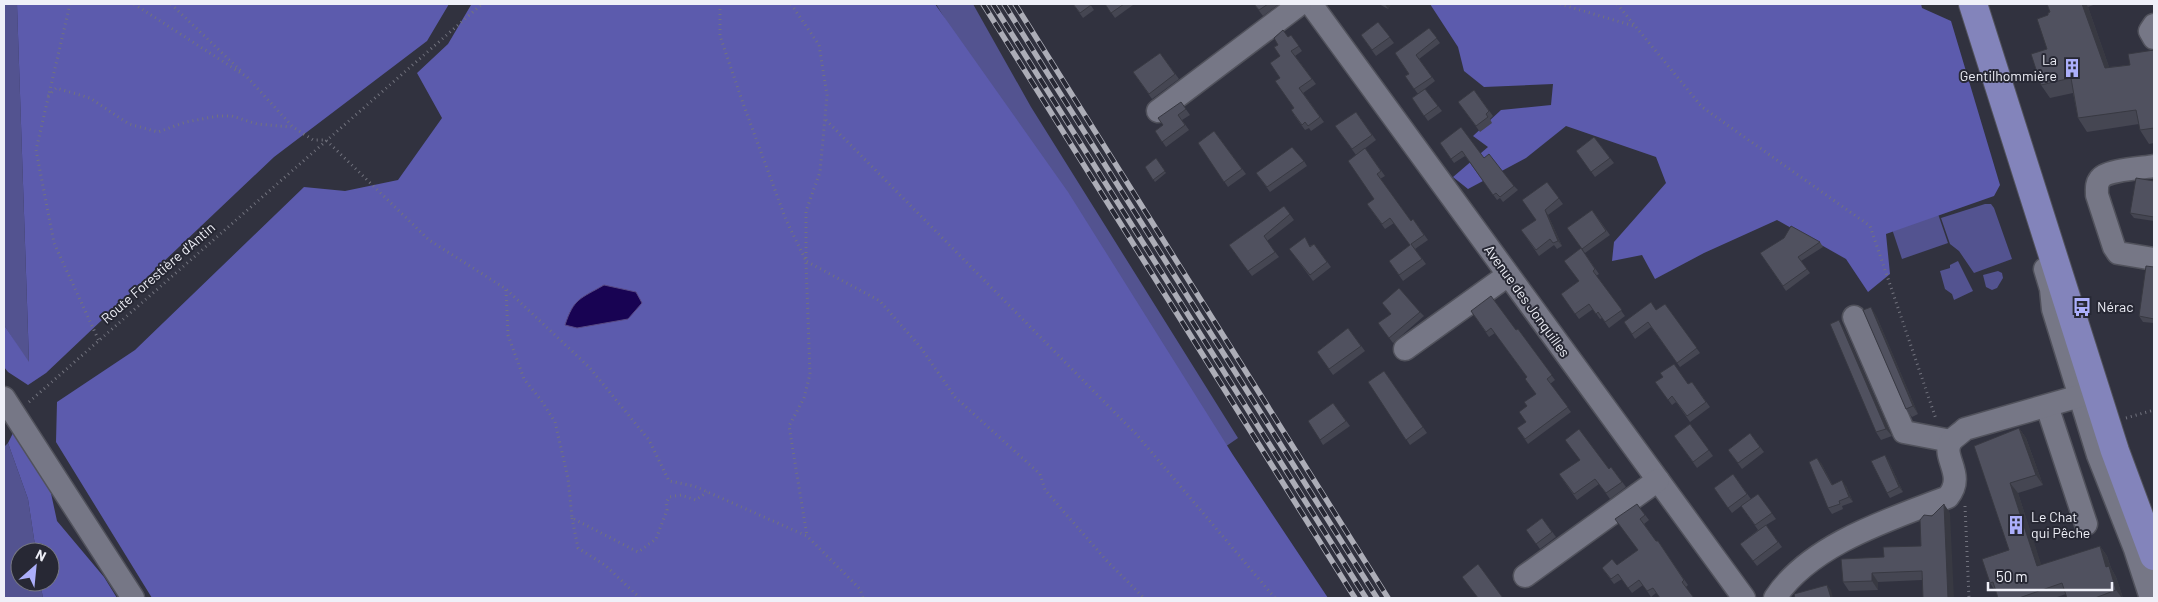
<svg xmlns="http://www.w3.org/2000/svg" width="2158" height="602" viewBox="0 0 2158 602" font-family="Barlow,sans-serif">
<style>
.green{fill:#535390}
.forest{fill:#5c5bad}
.water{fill:#180353;stroke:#584a84}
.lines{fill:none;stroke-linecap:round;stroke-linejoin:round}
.minor-casing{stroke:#51525c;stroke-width:25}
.major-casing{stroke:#51525c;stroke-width:30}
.path{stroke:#72737e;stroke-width:3;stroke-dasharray:1 4;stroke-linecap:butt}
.minor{stroke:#767786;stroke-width:22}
.major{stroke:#8384bb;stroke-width:28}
.rail-casing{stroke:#acadb7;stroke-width:5.5}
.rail{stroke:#272834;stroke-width:4;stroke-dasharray:11;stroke-linecap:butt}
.wall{fill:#454652}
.shaded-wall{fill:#383942}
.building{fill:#50515f;stroke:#383942}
.labels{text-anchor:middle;stroke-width:4;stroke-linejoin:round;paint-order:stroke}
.poi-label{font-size:14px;fill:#eff0f8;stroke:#272834;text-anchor:start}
.street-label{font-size:14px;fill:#eff0f8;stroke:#272834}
</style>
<rect width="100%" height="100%" fill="#31323f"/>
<g class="green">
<path d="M4 4H17L29 364 4 325Z"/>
<path d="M936 4H973L1031 107 1238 438 1209 458Z"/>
<path d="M1985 204H1991L1994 208 2012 259 1974 273 1959 251 1950 244 1941 218Z"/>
<path d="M1938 214 1948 243 1902 259 1892 229Z"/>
<path d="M1958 261 1973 291 1954 300 1952 294 1945 289 1940 271 1950 268V265Z"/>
<path d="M1998 271 2002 273 2003 278 1997 288 1992 290 1986 287 1983 275Z"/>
<path d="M8 443 28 499 36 552H20V582H40L43 598H4V447Z"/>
</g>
<g class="forest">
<path d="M17 4H449L427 41 274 157 46 373 28 385 8 372 4 367V325L29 362Z"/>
<path d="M469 4H935L1068 192 1233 455 1328 598H152L56 442 57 402 135 350 304 187 345 191 398 180 442 118 417 73 448 44 471 5Z"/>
<path d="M1430 4H1921L1922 8 1951 21 2000 185 1994 196 1886 234 1890 274 1868 292 1846 259 1777 220 1704 253 1655 279 1642 255 1612 261 1614 242 1666 183 1656 157 1566 126 1526 158 1468 189 1453 177 1488 147 1473 136 1501 110 1551 105 1553 84 1484 87 1464 71 1458 47Z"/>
<path d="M14 431 49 484 57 521 104 577 117 598H43L40 582H50V552H36L28 499 8 443Z"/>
</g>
<path class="water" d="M604 285 636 292 642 303 628 319 577 328 565 325C574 298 580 299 604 285Z"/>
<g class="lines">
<g class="minor-casing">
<g id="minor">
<path d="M1311 4 1744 598"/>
<path d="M2154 25 2150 31 2154 38"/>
<path d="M1158 111 1300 4"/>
<path d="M2154 166C2143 168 2106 170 2100 179 2096 184 2097 189 2097 195L2114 247 2118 253 2154 259"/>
<path d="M2045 269 2051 289 2053 309 2098 455 2135 549 2151 598"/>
<path d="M1854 317 1904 432 1951 441"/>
<path d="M1405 349 1508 275"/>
<path d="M4 398 133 598"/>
<path d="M2047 406 2086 524"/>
<path d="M1525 576 1658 480"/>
<path d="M1775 598C1810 544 1891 519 1948 497 1967 474 1939 456 1952 440 1956 436 1961 433 1965 429L2094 392"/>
</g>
</g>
<g class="major-casing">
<path id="major" d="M1973 4 2115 451 2154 556"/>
</g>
<g class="path">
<path d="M70 4 36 150 54 243 99 341"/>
<path d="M134 4 247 77 293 127 313 140H326L429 240 506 289 589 367 649 440 669 481 694 486 807 536 860 589 863 598"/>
<path d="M171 4 241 71"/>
<path d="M720 4V36L744 106 786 220 806 261 810 374 804 398 789 426 807 536"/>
<path d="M791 4 819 45 827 95 820 172 806 211V261L880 301 921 348 955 397 1040 474 1045 490 1106 560 1144 598"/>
<path d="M1560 4 1634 26"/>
<path d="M1617 4 1702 107 1870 226 1936 419"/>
<path d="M48 96 56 88 90 98 129 124 158 132 186 122 218 116H232L257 124 291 127"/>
<path d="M826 120 1137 435 1275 598"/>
<path d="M506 290 508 335 524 379 541 400 555 422 568 478 572 518 638 552 656 539 667 510 666 503 669 497 681 495 696 500 707 492"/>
<path d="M29 402 482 4"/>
<path d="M2126 418 2154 410"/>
<path d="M1965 506 1969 598"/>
<path d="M572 518 578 548 605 565 640 598"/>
</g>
<use href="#minor" class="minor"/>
<use href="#major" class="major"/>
<g class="rail-casing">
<g id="rail">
<path d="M983 4 1355 598"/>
<path d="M993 4 1366 598"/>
<path d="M1004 4 1377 598"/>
<path d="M1015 4 1388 598"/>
</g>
</g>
<use href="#rail" class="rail"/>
</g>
<g class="wall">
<path d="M1073 4H1090L1094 10 1083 18Z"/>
<path d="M1105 4H1132L1133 5 1115 18Z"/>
<path d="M1254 4H1279L1263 16Z"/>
<path d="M1379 4H1391L1388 9Z"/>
<path d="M2047 4H2096L2088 7 2109 67 2130 65 2154 50V143L2149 144 2140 130 2139 124 2087 132 2078 118 2073 93 2050 98 2041 85 2047 49 2048 15 2050 12Z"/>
<path d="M1378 22 1394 43 1376 56 1361 35Z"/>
<path d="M1429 28 1440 43 1419 59 1435 81 1418 94 1405 76 1409 74 1395 53Z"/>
<path d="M1291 35 1302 51 1295 56 1316 84 1303 93 1324 122 1311 131 1309 128 1305 130 1294 115V108L1280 78V56L1288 37Z"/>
<path d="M1160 53 1179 79 1152 99 1133 72Z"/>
<path d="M1425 89 1442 111 1428 121 1412 98Z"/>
<path d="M1474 90 1493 116 1490 119 1492 123 1480 132 1458 102Z"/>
<path d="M1181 102 1190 115 1182 120 1189 130 1166 147 1155 131 1163 125Z"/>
<path d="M1356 112 1376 140 1356 155 1335 126Z"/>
<path d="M1214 131 1246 174 1228 187 1198 143Z"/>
<path d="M1594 137 1614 163 1595 177 1576 151Z"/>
<path d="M1440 143 1484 158 1514 186 1518 190 1503 202 1500 198 1497 200 1465 156 1454 163Z"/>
<path d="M1365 148 1385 176 1380 179 1411 221 1413 219 1428 240 1415 249 1426 264 1403 281 1389 261 1410 245 1394 223 1385 229 1367 204 1374 199Z"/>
<path d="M1156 158 1166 173 1155 182 1145 167Z"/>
<path d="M1304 161 1307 166 1270 192 1256 173Z"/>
<path d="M2154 181V221L2134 218 2130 213Z"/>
<path d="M1547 182 1563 204 1548 215 1562 246 1557 249 1554 245 1539 256 1521 230 1536 220Z"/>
<path d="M1284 206 1294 220 1267 241 1279 257 1252 276 1229 245Z"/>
<path d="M1592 210 1610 235 1585 253 1567 228Z"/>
<path d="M1820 242 1823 247 1801 261 1810 273 1786 291 1760 253Z"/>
<path d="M1314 244 1331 267 1313 281 1293 254Z"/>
<path d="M1581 248 1599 274 1596 276 1625 316 1609 328 1602 318 1600 319 1593 309 1579 319 1561 294 1579 281Z"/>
<path d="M2154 267V323L2143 322 2139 316Z"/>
<path d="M1382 303 1420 312 1424 316 1393 343 1378 323 1391 314Z"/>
<path d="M1665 304 1700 353 1680 367 1651 327 1635 339 1624 322 1656 310Z"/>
<path d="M1471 311 1516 330 1518 329 1555 380 1550 384 1571 412 1528 444 1517 428 1526 422 1527 406 1536 394 1527 377 1495 333 1489 337Z"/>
<path d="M1876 315 1918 414 1912 417 1906 409Z"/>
<path d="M1348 328 1365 351 1333 375 1317 352Z"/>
<path d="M1844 328 1892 436 1881 440 1876 432Z"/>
<path d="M1384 371 1427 433 1410 445 1368 382Z"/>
<path d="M1655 382 1688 384 1692 382 1710 407 1690 422 1676 402 1672 405Z"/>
<path d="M1333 403 1350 426 1323 445 1320 440Z"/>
<path d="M1690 424 1713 456 1697 468 1674 436Z"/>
<path d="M2019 428 2026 438 2043 485 2018 493 2041 565 2100 546 2107 556 2111 568 2116 577 2123 598H2067L2066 594 2054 598H1998L1996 592 1990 583 2009 550 1974 446Z"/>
<path d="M1750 433 1764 452 1742 469 1728 450Z"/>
<path d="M1888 460 1903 492 1890 498 1887 493Z"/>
<path d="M1821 463 1832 484 1846 486 1853 502 1842 506 1843 509 1832 514 1828 508Z"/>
<path d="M1611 467 1626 487 1610 499 1599 484 1577 500 1559 474 1609 469Z"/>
<path d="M1733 474 1751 499 1758 494 1776 519 1766 525 1782 547 1757 566 1740 544 1758 530 1741 506 1732 513 1714 488Z"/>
<path d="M1637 504 1649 520 1644 524 1656 541H1658L1688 585 1686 587 1656 593 1651 597 1643 585 1632 593 1622 579 1614 584 1602 568 1617 565 1638 550Z"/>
<path d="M1950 513 1922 580 1878 582V590L1849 591 1843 582 1884 557 1921 546 1932 516Z"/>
<path d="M1542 518 1556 537 1540 549 1526 530Z"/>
</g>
<g class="shaded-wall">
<path d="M1385 4H1391L1388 9Z"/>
<path d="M2082 4H2086L2088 7 2114 81 2105 68Z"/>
<path d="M1545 210 1548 215 1562 246 1558 241Z"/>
<path d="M1871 307 1876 315 1918 414 1913 406Z"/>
<path d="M1839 320 1844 328 1892 436 1886 429Z"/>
<path d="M2019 428 2026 438 2043 485 2036 475Z"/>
<path d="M1885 455 1888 460 1903 492 1899 487Z"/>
<path d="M1817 458 1821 463 1835 490 1832 485Z"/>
<path d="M1842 480 1846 486 1853 502 1849 497Z"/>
<path d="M2010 483 2018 493 2045 576 2037 566Z"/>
<path d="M1944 504 1950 513 1954 598H1948Z"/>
<path d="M2100 546 2107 556 2111 568 2116 577 2123 598H2122L2116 590 2106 567Z"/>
<path d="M1872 573 1878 582V590L1872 581Z"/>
<path d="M1827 585 1831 590 1833 598H1831Z"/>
</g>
<g class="building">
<path d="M1073 4H1090L1091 5 1080 13Z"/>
<path d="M1105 4H1124L1111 13Z"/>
<path d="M1254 4H1268L1259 10Z"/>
<path d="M2047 4H2082L2105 68 2130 65 2128 54 2154 50V128L2140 130 2136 110 2078 118 2071 78 2041 85 2031 54 2047 49 2037 19 2048 15V13L2050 12Z"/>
<path d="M1378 22 1390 37 1372 50 1361 35Z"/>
<path d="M1429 28 1437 38 1416 55 1432 77 1414 89 1405 76 1409 74 1395 53Z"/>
<path d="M1283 30 1288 37 1291 35 1299 46 1291 51 1312 79 1299 88 1320 117 1308 126 1305 122 1302 125 1291 110 1294 108 1275 81 1280 78 1270 63 1280 56 1274 47 1278 45 1274 38Z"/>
<path d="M1160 53 1175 74 1149 94 1133 72Z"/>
<path d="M1425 89 1438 106 1424 116 1412 98Z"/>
<path d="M1474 90 1489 111 1486 114 1488 117 1476 126 1458 102Z"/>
<path d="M1181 102 1186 109 1178 115 1185 125 1162 142 1155 131 1163 125 1158 118Z"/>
<path d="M1356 112 1372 135 1352 149 1335 126Z"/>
<path d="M1461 127 1484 158 1489 154 1514 186 1500 197 1496 193 1493 195 1462 151 1451 159 1440 143Z"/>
<path d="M1214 131 1242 169 1224 182 1198 143Z"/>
<path d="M1594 137 1610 158 1591 172 1576 151Z"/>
<path d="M1292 147 1304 161 1267 187 1256 173Z"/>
<path d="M1365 148 1381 171 1377 174 1411 221 1413 219 1424 235 1411 244 1422 259 1399 275 1389 261 1410 245 1390 218 1382 224 1367 204 1374 199 1348 161Z"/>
<path d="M1156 158 1165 171 1153 180 1145 167Z"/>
<path d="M2136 178 2154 181V217L2130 213Z"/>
<path d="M1547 182 1559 198 1545 210 1558 241 1553 243 1550 239 1536 250 1521 230 1536 220 1522 200Z"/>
<path d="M1284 206 1290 214 1264 236 1275 252 1248 271 1229 245Z"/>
<path d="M1592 210 1606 231 1582 249 1567 228Z"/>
<path d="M1791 226 1820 242 1798 257 1807 269 1783 286 1760 253 1784 238Z"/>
<path d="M1305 237 1310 247 1314 244 1327 262 1310 275 1289 249Z"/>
<path d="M1581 248 1595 269 1593 271 1622 310 1605 322 1598 312 1596 314 1589 304 1575 314 1561 294 1579 281 1564 261Z"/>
<path d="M2146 266 2154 267V319L2139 316Z"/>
<path d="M1399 288 1420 312 1389 338 1378 323 1391 314 1382 303Z"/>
<path d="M1491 296 1516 330 1518 329 1552 375 1547 379 1568 407 1525 439 1517 428 1526 422 1519 412 1527 406 1524 402 1536 394 1525 379 1527 377 1491 328 1486 332 1471 311Z"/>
<path d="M1651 302 1656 310 1665 304 1697 348 1677 363 1648 322 1632 334 1624 322Z"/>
<path d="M1871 307 1913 406 1906 409 1863 310Z"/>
<path d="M1839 320 1886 429 1876 432 1830 324Z"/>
<path d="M1348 328 1361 346 1329 369 1317 352Z"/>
<path d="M1674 364 1688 384 1692 382 1706 402 1687 416 1672 396 1668 400 1655 382 1663 377 1660 373Z"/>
<path d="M1384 371 1423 427 1406 440 1368 382Z"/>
<path d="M1333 403 1346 421 1320 440 1308 421Z"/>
<path d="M1690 424 1709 450 1693 462 1674 436Z"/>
<path d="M2019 428 2036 475 2010 483 2037 566 2100 546 2106 567 2109 566 2116 590 2095 598H2067L2062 583 2019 598H1998L1993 582 1990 583 1982 559 2009 550 1974 446Z"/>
<path d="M1579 429 1609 469 1611 467 1622 482 1606 493 1595 479 1574 494 1559 474 1580 460 1565 440Z"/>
<path d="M1750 433 1760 447 1738 463 1728 450Z"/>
<path d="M1885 455 1899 487 1887 493 1871 461Z"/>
<path d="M1817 458 1832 485 1842 480 1849 497 1839 501 1840 504 1828 508 1809 462Z"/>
<path d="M1733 474 1747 494 1728 508 1714 488Z"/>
<path d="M1758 494 1772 513 1755 525 1741 506Z"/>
<path d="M1637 504 1645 515 1640 519 1656 541H1658L1684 580 1682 582 1694 598H1660L1653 588 1647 591 1639 580 1628 588 1618 574 1611 579 1602 568 1612 559 1617 565 1638 550 1615 519Z"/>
<path d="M1944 504 1948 598H1923L1922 571 1872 573V581L1843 582 1841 559 1884 557 1883 547 1921 546 1920 520 1924 515 1932 516Z"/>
<path d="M1542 518 1552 532 1536 544 1526 530Z"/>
<path d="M1766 525 1778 542 1753 561 1740 544Z"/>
<path d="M1478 564 1503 598H1478L1462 577Z"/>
<path d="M1827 585 1831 598H1795L1794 594Z"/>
</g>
<defs>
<g id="building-bare" transform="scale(1.5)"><path d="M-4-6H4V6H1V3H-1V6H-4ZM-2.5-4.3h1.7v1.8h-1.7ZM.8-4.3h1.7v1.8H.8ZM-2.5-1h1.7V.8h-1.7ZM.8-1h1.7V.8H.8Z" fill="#acaffb" stroke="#272834" stroke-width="2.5" paint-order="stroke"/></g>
<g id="bus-bare" transform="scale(1.5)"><path d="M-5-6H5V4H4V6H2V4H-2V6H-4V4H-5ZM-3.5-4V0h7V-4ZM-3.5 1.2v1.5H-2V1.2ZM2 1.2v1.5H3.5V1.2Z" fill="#acaffb" stroke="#272834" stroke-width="2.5" paint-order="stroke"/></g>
</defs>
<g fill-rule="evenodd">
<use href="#building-bare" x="2072" y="68"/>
<use href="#bus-bare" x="2082" y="307"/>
<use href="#building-bare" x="2016" y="525"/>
</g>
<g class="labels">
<g class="poi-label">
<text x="2057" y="65" text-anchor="end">La<tspan x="2057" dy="16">Gentilhommière</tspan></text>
<text x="2097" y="312">Nérac</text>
<text x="2031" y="522">Le Chat<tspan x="2031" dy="16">qui Pêche</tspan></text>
</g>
<g class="street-label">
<text transform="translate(158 273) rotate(-41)" y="5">Route Forestière d'Antin</text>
<text transform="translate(1527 301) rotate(54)" y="5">Avenue des Jonquilles</text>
</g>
</g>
<rect width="2158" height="602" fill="none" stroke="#eff0f8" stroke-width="10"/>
<g transform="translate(35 567) rotate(27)"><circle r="24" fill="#272834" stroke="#777882"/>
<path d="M0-4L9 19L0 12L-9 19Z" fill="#acaffb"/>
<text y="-8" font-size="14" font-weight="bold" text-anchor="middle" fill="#eff0f8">N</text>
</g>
<path d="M1988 582v8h124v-8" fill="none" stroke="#eff0f8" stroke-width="2.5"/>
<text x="1996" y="582" font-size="15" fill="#eff0f8" stroke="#272834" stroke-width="4" paint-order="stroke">50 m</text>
</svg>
